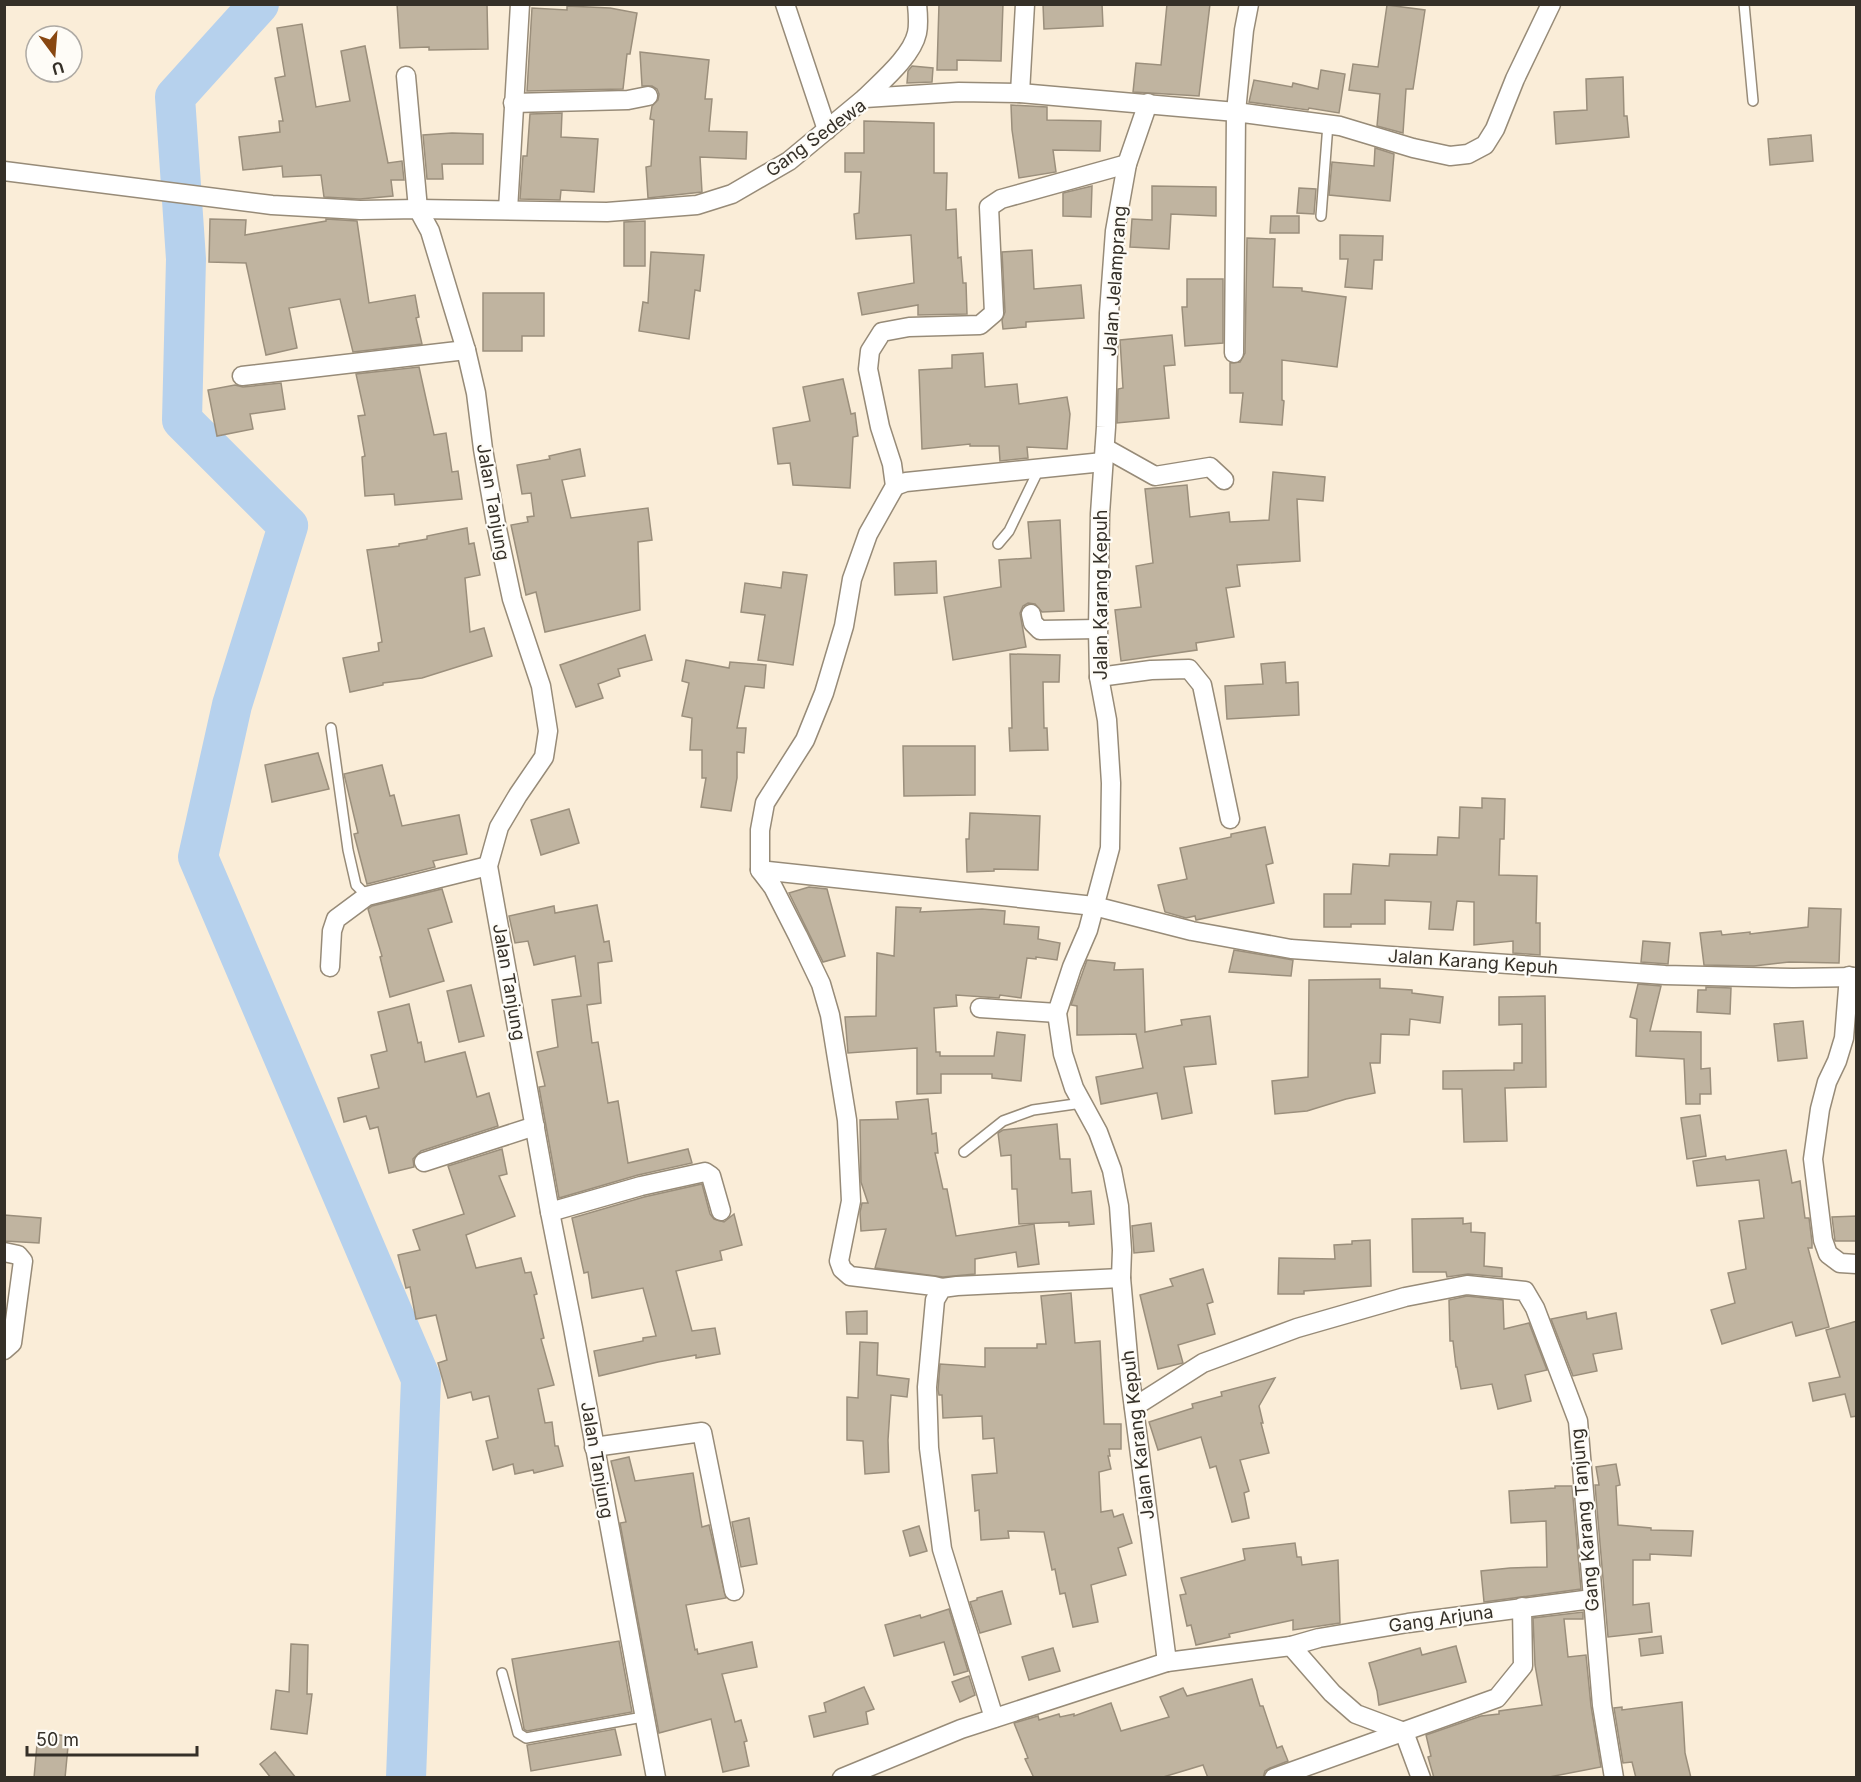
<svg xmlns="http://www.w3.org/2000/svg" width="1861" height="1782" viewBox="0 0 1861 1782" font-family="Inter,sans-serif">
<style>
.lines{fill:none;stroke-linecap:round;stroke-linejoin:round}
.river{stroke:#b6d1ed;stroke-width:40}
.building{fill:#c0b4a0;stroke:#9b8f7c;stroke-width:1.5}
.service-casing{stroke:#978b78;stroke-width:12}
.minor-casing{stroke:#978b78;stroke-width:21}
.service{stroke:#fff;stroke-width:9}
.minor{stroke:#fff;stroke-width:18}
.labels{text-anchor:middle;stroke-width:4.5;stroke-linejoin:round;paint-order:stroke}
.street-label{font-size:18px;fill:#353028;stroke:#fefcf7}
</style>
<rect width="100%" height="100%" fill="#faedd8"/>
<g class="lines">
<path class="river" d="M259 4 175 97 186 259 182 420 288 526 232 705 198 857 421 1379 406 1778"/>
</g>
<g class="building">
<path d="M397 4H487L488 49 429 50V47L400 48Z"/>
<path d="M939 4H1003L1001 61 957 60V70H937Z"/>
<path d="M1043 4H1102L1103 26 1044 29Z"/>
<path d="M1167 4H1210L1199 96 1133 92 1136 63 1161 65Z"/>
<path d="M1387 5 1425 10 1413 89H1406L1403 133 1377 126 1380 94 1349 90 1353 64 1378 67Z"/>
<path d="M567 6 610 8 637 13 630 54H627L623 89 527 91 532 8 567 10Z"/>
<path d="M302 24 316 107 350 101 341 51 365 46 388 163 402 161 404 180H391L393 196 360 199 324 197 321 175 283 177 282 166 243 170 239 137 280 132 279 121H283L275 78 285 76 277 28Z"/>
<path d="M640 52 709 60 705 99H712L709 131 747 132 746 159 700 157 702 192 648 198 646 167 651 166 654 120 650 119 652 106 658 100 659 94 657 89 652 86H642Z"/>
<path d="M912 66 933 68 932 82 907 83 908 71Z"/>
<path d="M1321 70 1345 74 1339 113 1309 108 1308 110 1249 102 1254 80 1292 87 1293 83 1318 89Z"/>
<path d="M1623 77 1624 116H1627L1629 137 1556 144 1554 112 1587 110 1586 79Z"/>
<path d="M1011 105 1047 107V120L1101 121 1100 151 1053 150 1056 172 1019 178 1012 130Z"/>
<path d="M562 113 561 137 598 139 594 192 561 190 560 200 520 199 523 156H527L530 114Z"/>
<path d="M864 121 934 123V173H947L946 210 956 209 958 258 961 257 963 283H966L967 314 918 315V305L862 315 858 293 914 283 911 235 856 239 854 214 859 213 861 172H845V153H864Z"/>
<path d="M452 133 483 134V164H442L443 179H427L423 135Z"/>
<path d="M1811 135 1813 161 1770 165 1768 139Z"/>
<path d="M1375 148 1394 154 1390 201 1329 195 1332 162 1374 166Z"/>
<path d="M1092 186 1091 217 1063 216V193Z"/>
<path d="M1152 186 1216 187V216L1171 214 1169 249 1130 247 1132 219 1152 220Z"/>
<path d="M1299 188 1316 189 1314 214 1297 213Z"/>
<path d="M1271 216H1299V233H1270Z"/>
<path d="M210 219 246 220 245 235 326 221V219L357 221 369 303 415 295 419 317 416 318 422 344 353 352 340 299 289 308 297 348 266 355 246 263 209 262Z"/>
<path d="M645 221V266H624V222Z"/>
<path d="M1340 235 1383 236 1382 260H1374L1372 289 1345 287 1348 259H1340Z"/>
<path d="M1247 238 1275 239 1273 287 1302 288V291L1346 297 1337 367 1282 360V400L1284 401 1282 425 1240 422 1243 393H1230V363L1240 362 1245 353Z"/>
<path d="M1032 250 1034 289 1081 285 1084 318 1026 322V327L1003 329 1002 320 1005 312 1002 252Z"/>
<path d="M651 252 704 255 700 291 695 290 689 339 639 331 643 302 648 303Z"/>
<path d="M1187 279H1223V343L1185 346 1182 307H1187Z"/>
<path d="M483 293H544V336H522V351H483Z"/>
<path d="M1172 335 1175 365 1164 366 1169 418 1117 423 1118 389 1123 388 1120 340Z"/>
<path d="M983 353 985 387 1017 384 1019 404 1067 397 1070 414 1067 449 1027 447 1028 458 1000 461 999 446H970V444L922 449 919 370 952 368V355Z"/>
<path d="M419 367 434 435 446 433 452 472 458 471 462 499 395 505 394 494 365 496 362 457 365 456 358 416 365 415 356 374Z"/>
<path d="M843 379 851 414 855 413 858 436 853 437 850 488 793 485 790 463 778 464 773 428 810 421 803 387Z"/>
<path d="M281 383 285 409 250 414 253 429 217 436 208 390 235 385 243 387Z"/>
<path d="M580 449 585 476 562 480 571 518 648 508 652 540 638 542 640 610 545 632 536 592 526 595 511 525 528 522 527 517 534 516 531 493 522 494 517 465 550 459 549 456Z"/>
<path d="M1273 472 1325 477 1323 501 1297 499 1300 561 1237 565 1240 586 1226 588 1234 637 1196 643 1197 650 1121 661 1115 610 1141 607 1136 566 1153 563 1145 489 1187 485 1190 517 1229 512 1230 522 1269 520Z"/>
<path d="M1060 520 1064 611 1042 612 1035 604 1028 603 1023 606 1020 613 1026 647 953 660 944 597 1001 587 999 560 1031 558 1028 522Z"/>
<path d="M467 528 469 544 474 543 480 575 465 578 470 632 484 628 492 656 422 678 383 683V685L350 692 343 658 379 651 378 643 382 642 367 550 399 546V544L427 539V536Z"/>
<path d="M936 561 937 593 895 595 894 563Z"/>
<path d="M783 572 807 575 793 665 758 660 765 615 741 612 745 583 781 588Z"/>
<path d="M645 635 652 660 618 669 620 676 598 684 603 698 576 707 560 665Z"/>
<path d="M1010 654 1060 655 1059 682H1043L1044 728H1047L1048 750 1010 751 1009 728H1012Z"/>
<path d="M686 660 729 668 730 662 766 665 764 688 745 686 737 728H746L744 753 737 752V778L731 811 701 807 706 778H702V750H690L692 718 682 716 689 683 682 681Z"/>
<path d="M1285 662 1286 683 1298 682 1299 715 1227 719 1225 686 1263 684 1261 664Z"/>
<path d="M903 746H975V795L904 796Z"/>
<path d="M318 753 329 789 272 802 265 765Z"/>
<path d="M382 765 390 796 394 795 402 826 459 815 467 854 433 861 435 867 367 884 354 834 358 833 344 774Z"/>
<path d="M1482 798 1505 799 1504 839H1500L1499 875 1537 876 1536 923H1540V955L1513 953V941L1474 945V902L1457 901 1453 930 1429 929 1431 902 1385 900V924H1351V927H1324V894H1351L1353 864 1389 866 1390 854 1437 855 1438 837 1459 838 1460 807 1482 808Z"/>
<path d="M569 809 579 843 541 855 531 820Z"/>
<path d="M970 813 1040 816 1038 870 994 869V871L967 872 966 839H969Z"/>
<path d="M1265 827 1273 863 1266 865 1274 903 1196 920 1195 916 1186 918 1165 912 1158 885 1187 879 1180 848 1231 837V834Z"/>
<path d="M809 887 827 889 845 956 823 962 789 893Z"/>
<path d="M442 889 452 922 428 929 444 981 390 997 380 957 382 956 368 909 372 906Z"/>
<path d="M597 905 604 942 609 941 612 961 598 963 601 1003 587 1005 592 1043 598 1042 608 1103 618 1101 628 1163 688 1149 692 1163 638 1175 559 1198 539 1087 545 1086 537 1052 558 1047 552 1000 581 996 575 956 534 965 528 941 515 943 509 916 554 906 555 913Z"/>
<path d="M896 907 921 908 920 912 982 909 1005 911 1004 924 1039 927 1038 939 1060 943 1057 960 1036 957V959L1027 958 1021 998 1000 995 999 998 956 995 957 1006 934 1008 936 1052H940V1056H994L997 1032 1025 1035 1021 1081 992 1078V1074H941V1093L917 1094V1048L848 1053 845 1017 876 1016 877 953 894 956Z"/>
<path d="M1809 908 1841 909 1839 963 1789 962 1754 966 1704 965 1700 933 1721 931 1722 935 1750 932V934L1808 927Z"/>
<path d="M1643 941 1670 943 1668 964 1641 962Z"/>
<path d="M1234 950 1293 960 1291 976 1229 972Z"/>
<path d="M1087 960 1115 963 1114 970 1143 969 1145 1032 1182 1025 1181 1020 1210 1016 1216 1064 1184 1067 1192 1113 1162 1119 1157 1093 1101 1104 1096 1077 1143 1068 1136 1034 1077 1035V1006L1071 1005Z"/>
<path d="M1380 979V988L1412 990V993L1443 997 1440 1023 1410 1019 1409 1035 1381 1034 1380 1063H1370L1375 1093 1346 1099 1307 1111 1275 1114 1272 1081 1308 1077 1309 980Z"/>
<path d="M1638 984 1661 986 1650 1031 1701 1032V1069L1710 1068 1711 1094H1700V1104H1686L1684 1059 1636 1056 1637 1019 1630 1017Z"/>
<path d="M471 985 484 1036 459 1042 447 991Z"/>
<path d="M1706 987 1731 988 1730 1014 1697 1012 1698 990H1706Z"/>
<path d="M1545 996 1546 1087 1505 1088 1507 1141 1464 1142 1462 1089H1443V1071L1514 1070V1063H1522V1024L1499 1025V997Z"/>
<path d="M409 1004 418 1043 421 1042 425 1062 465 1052 477 1097 489 1093 498 1126 421 1151 413 1159 414 1167 389 1173 378 1127 370 1129 366 1116 344 1122 338 1098 379 1088 371 1055 387 1051 378 1012Z"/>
<path d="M1803 1021 1807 1058 1778 1061 1774 1024Z"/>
<path d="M928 1099 932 1134 936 1133 938 1153H935L943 1189H947L956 1236 1034 1224 1039 1264 1018 1267 1016 1252 975 1259V1274L943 1277 875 1268 886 1229 861 1231 860 1212 862 1203H868L861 1182 860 1120 898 1119 896 1102Z"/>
<path d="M1700 1115 1706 1156 1687 1159 1681 1118Z"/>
<path d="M1057 1124 1060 1159H1070L1072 1193 1091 1191 1094 1224 1069 1226V1222L1019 1224 1017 1189H1012L1011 1155 1001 1156 998 1133 1003 1130Z"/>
<path d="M502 1149 507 1174 499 1176 515 1216 466 1235 476 1268 521 1258 525 1273 531 1272 537 1294 534 1295 544 1338 541 1339 554 1385 538 1389 545 1423 552 1422 555 1446H558L563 1466 534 1473 533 1470 515 1474 513 1464 493 1470 486 1441 498 1438 489 1396 473 1400 471 1392 448 1398 438 1363 447 1360 436 1315 416 1319 410 1287 406 1288 398 1255 420 1250 413 1230 464 1214 448 1166Z"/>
<path d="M1786 1150 1792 1183 1800 1181 1805 1218H1809L1812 1242V1248H1808L1829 1327 1796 1336 1792 1322 1722 1344 1711 1310 1735 1303 1728 1273 1746 1269 1739 1221 1764 1218 1759 1180 1697 1186 1693 1161 1725 1156 1726 1160Z"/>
<path d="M702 1184 710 1214 714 1219 724 1222 734 1214 742 1245 720 1251 722 1260 676 1271 692 1331 715 1328 720 1354 696 1358V1355L658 1362 599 1376 594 1351 643 1341V1338L656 1336 643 1288 592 1298 588 1272 584 1273 572 1218 644 1197Z"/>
<path d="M4 1215 41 1218 39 1243 4 1241Z"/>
<path d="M1857 1216V1241H1835L1832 1217Z"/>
<path d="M1463 1218V1224L1471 1223V1232L1485 1233 1484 1266 1502 1268V1277L1468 1274 1447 1277 1446 1272H1413L1412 1219Z"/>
<path d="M1151 1223 1154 1251 1134 1253 1132 1226Z"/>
<path d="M1370 1240 1371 1286 1304 1291V1294H1278L1279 1258 1335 1259 1334 1245 1352 1244V1241Z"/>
<path d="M1203 1269 1213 1302 1207 1304 1215 1334 1178 1345 1183 1363 1158 1369 1140 1295 1173 1286 1170 1279Z"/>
<path d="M1071 1293 1075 1343 1100 1341 1104 1424H1121V1449H1109L1110 1456H1108L1111 1469 1099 1472 1101 1512 1112 1510 1114 1517 1123 1514 1132 1543 1118 1548 1126 1575 1091 1585 1098 1622 1073 1627 1065 1593 1060 1594 1055 1569 1052 1570 1044 1532 1008 1531 1009 1538 981 1540 979 1510 975 1511 972 1475 997 1473 994 1438 983 1439 982 1416 943 1418 942 1395H939L938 1390 940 1364 985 1367V1348H1037V1344H1046L1041 1296Z"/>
<path d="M1467 1296 1503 1300 1504 1329 1529 1323 1547 1370 1525 1375 1531 1401 1498 1409 1492 1384 1461 1389 1457 1367H1456L1453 1341H1450L1449 1300Z"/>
<path d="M867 1311V1334H847L846 1312Z"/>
<path d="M1586 1312 1587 1319 1616 1313 1622 1349 1593 1354 1597 1371 1573 1376 1551 1319Z"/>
<path d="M1857 1321V1416L1851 1417 1845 1394 1813 1401 1809 1383 1840 1377 1826 1330Z"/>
<path d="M860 1342 878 1343 877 1375 909 1379 907 1397 891 1395 888 1440 889 1472 865 1474 863 1441 847 1440V1397L858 1398Z"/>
<path d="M1275 1378 1259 1406 1263 1423H1261L1269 1453 1240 1460 1249 1491 1244 1493 1249 1518 1232 1522 1216 1466 1210 1468 1201 1437 1158 1450 1149 1422 1193 1408 1192 1404 1222 1396 1221 1392Z"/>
<path d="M629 1457 635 1481 693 1473 702 1527 709 1525 726 1598 686 1605 695 1650 697 1649 698 1654 752 1642 757 1667 722 1674 735 1722 741 1720 747 1741 744 1742 749 1766 723 1772 711 1719 659 1733 620 1523 626 1522 611 1461Z"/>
<path d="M1616 1464 1620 1485 1616 1486 1618 1525 1651 1528V1530L1693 1531 1691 1556 1650 1554V1560H1633V1605L1649 1603 1652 1632 1608 1637 1595 1485H1599L1596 1467Z"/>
<path d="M1555 1486H1572L1581 1589 1484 1602 1481 1571 1510 1568 1547 1567 1546 1521 1511 1523 1509 1491 1555 1488Z"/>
<path d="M749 1518 757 1564 741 1567 732 1522Z"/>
<path d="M919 1526 927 1551 910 1556 903 1531Z"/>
<path d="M1295 1543 1297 1557H1301L1302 1565 1338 1560 1340 1623 1293 1630V1620L1229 1634 1230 1637 1196 1645 1191 1625 1187 1626 1180 1595 1186 1594 1181 1578 1245 1560 1243 1549Z"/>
<path d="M1002 1591 1011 1624 980 1633 970 1602 977 1600V1598Z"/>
<path d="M949 1609 968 1671 954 1675 944 1642 894 1656 885 1625 920 1615 921 1618Z"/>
<path d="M1583 1612V1619H1564L1568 1657 1586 1655 1591 1706 1601 1767 1544 1778H1434L1428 1757 1431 1756 1426 1735 1481 1716 1499 1714V1711L1542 1705 1535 1665 1533 1618Z"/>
<path d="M1661 1636 1663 1653 1641 1656 1639 1639Z"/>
<path d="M619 1641 632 1712 527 1731 524 1729 512 1659Z"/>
<path d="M291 1644 308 1645 307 1694H312L307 1734 271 1729 276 1690 289 1692Z"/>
<path d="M1456 1646 1466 1682 1379 1705 1377 1691 1369 1663 1420 1648 1422 1655Z"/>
<path d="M1053 1648 1060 1671 1029 1680 1022 1657Z"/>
<path d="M969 1676 975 1695 960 1702 952 1682Z"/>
<path d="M1252 1679 1260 1706H1263L1277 1748 1282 1746 1288 1761 1270 1768 1265 1771 1263 1778H1208L1203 1765 1160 1778H1034L1025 1759 1028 1758 1014 1723 1038 1716 1039 1720 1059 1714 1060 1717 1074 1714V1716L1111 1703 1121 1731 1169 1717 1160 1697 1183 1688 1187 1696Z"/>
<path d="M864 1687 874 1709 866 1712 868 1724 814 1737 809 1716 826 1712 824 1703Z"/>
<path d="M1682 1702 1685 1753 1691 1778H1636L1632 1762 1623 1763 1614 1708 1622 1707V1710Z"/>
<path d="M615 1729 621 1755 531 1771 527 1745Z"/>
<path d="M38 1733 69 1736 65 1778H34Z"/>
<path d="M275 1752 296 1778H271L260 1764Z"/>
</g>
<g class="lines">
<g class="service-casing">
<g id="service">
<path d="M1744 4 1753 101"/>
<path d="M1321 216 1328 124"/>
<path d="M998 544 1009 531 1039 469"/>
<path d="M331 728 348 850 356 885 367 896"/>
<path d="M964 1152 1003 1121 1033 1110 1082 1103"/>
<path d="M502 1673 518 1733 526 1738 643 1717"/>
</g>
</g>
<g class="minor-casing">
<g id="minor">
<path d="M785 4 827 130"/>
<path d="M406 76 418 209 430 231 466 350 476 393 483 449 496 524 512 599 541 686 548 731 544 757 518 795 499 827 488 866 550 1212 573 1328 656 1778"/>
<path d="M1020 93 1025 4"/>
<path d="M865 98C882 81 912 56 917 33 919 24 918 14 917 4"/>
<path d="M513 103 628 100 648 96"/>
<path d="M1148 103 1127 164 1115 231 1109 313 1106 427 1100 514 1098 629 1099 677 1107 720 1111 783 1110 848 1088 930 1072 967 1057 1013 1063 1054 1074 1088 1098 1132 1112 1170 1119 1206 1122 1250 1121 1278 1130 1378 1167 1662 1291 1646 1332 1693 1356 1714 1404 1732 1421 1778"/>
<path d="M4 171 272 205 360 210 418 209 607 212 697 205 732 194 789 161 865 98 959 92 1020 93 1236 112 1244 30 1249 4"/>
<path d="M508 210 520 4"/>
<path d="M1234 353 1236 112 1340 126 1413 148 1450 156 1468 154 1485 145 1495 129 1515 79 1551 4"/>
<path d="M242 376 466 350"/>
<path d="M1105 448 1155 476 1210 467 1224 480"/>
<path d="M895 486 906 482 1103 462"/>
<path d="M1031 614 1033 623 1040 630 1098 629"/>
<path d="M1099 677 1151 670 1189 669 1202 685 1230 819"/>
<path d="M760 870 1094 906 1192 931 1291 949 1665 975 1793 978 1856 977"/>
<path d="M330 967 332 931 336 919 367 896 488 866"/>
<path d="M1849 976 1844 1038 1837 1061 1827 1082 1820 1109 1813 1159 1823 1240 1828 1254 1840 1263 1856 1264"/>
<path d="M980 1008 1057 1013"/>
<path d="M424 1162 535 1126"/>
<path d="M550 1212 641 1186 705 1172 711 1176 721 1211"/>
<path d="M4 1252 18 1255 23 1261 12 1343 4 1350"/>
<path d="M942 1288 934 1286 850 1276 842 1269 839 1261 851 1201 847 1120 830 1015 821 984 798 936 773 887 760 870V830L765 803 805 740 824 693 844 626 852 579 868 534 895 486 892 464 880 427 868 369 870 351 882 332 909 327 980 325 994 313 989 207 1001 199 1127 164"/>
<path d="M1134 1407 1203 1363 1297 1328 1405 1297 1467 1285 1525 1291 1535 1308 1578 1421 1602 1705 1614 1778"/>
<path d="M594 1447 702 1432 734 1591"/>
<path d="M1291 1646 1319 1638 1408 1623 1592 1599"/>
<path d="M994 1718 942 1549 929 1448 927 1387 935 1300 942 1288 957 1286 1121 1278"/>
<path d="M842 1778 961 1729 1167 1662"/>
<path d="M1274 1778 1497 1698 1523 1666 1522 1607"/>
</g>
</g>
<use href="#service" class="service"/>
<use href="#minor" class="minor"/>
</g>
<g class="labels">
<g class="street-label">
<text transform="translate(816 138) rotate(-36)" y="6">Gang Sedewa</text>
<text transform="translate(1115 281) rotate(-86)" y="6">Jalan Jelamprang</text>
<text transform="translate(493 502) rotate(80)" y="6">Jalan Tanjung</text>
<text transform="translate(1101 595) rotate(-90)" y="6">Jalan Karang Kepuh</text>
<text transform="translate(1473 962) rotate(4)" y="6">Jalan Karang Kepuh</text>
<text transform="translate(509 982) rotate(80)" y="6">Jalan Tanjung</text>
<text transform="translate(1138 1435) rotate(-97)" y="6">Jalan Karang Kepuh</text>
<text transform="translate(597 1460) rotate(80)" y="6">Jalan Tanjung</text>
<text transform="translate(1585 1520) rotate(-95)" y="6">Gang Karang Tanjung</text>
<text transform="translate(1441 1619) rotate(-8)" y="6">Gang Arjuna</text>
</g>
</g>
<rect width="1861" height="1782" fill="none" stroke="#353028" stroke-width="12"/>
<g transform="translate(54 54) rotate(164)"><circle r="28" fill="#fefcf7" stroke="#aeaaa4" stroke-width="1.5"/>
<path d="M0-4.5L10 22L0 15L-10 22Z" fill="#884711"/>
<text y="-9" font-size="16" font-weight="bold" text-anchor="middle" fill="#353028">U</text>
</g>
<path d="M27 1746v9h170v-9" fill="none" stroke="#353028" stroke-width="3"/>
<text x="36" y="1746" font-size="18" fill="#353028" stroke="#fefcf7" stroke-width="4.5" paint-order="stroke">50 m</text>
</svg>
